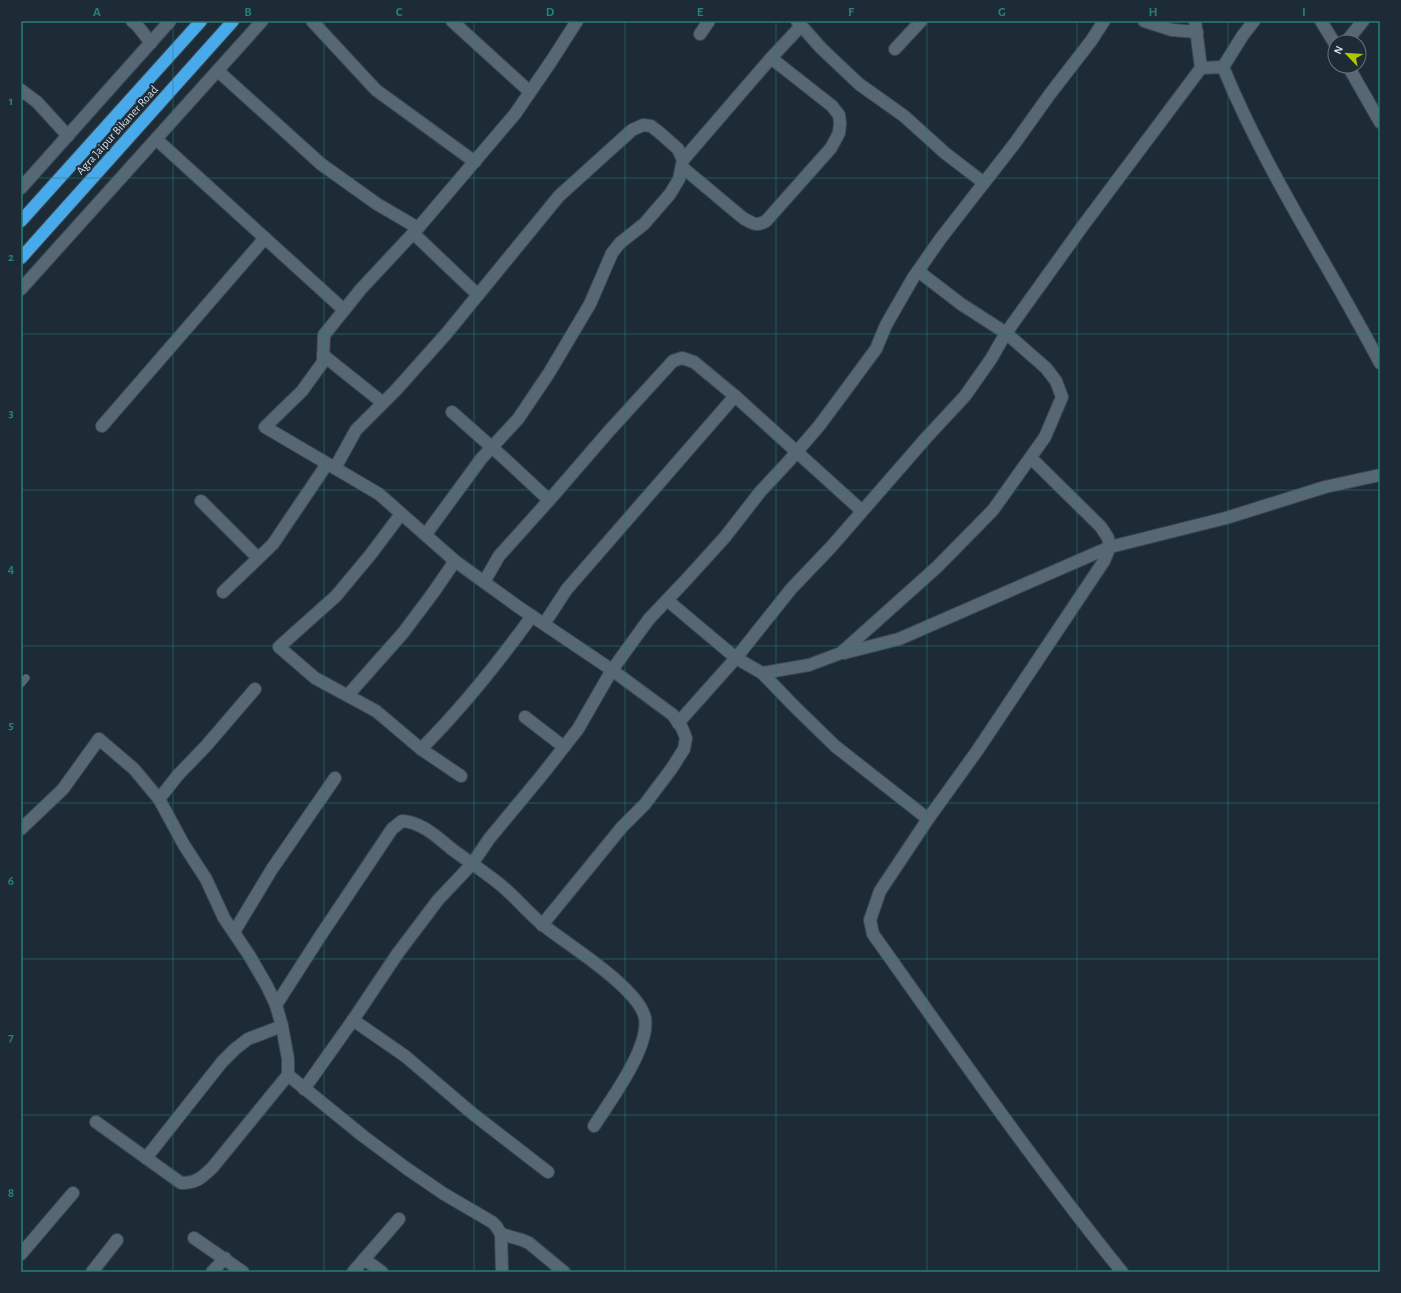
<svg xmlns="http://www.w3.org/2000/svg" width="1401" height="1293" viewBox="0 0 1401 1293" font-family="'Alegreya Sans',sans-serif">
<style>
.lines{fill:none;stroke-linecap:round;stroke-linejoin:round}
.lane-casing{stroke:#3c4851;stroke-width:8}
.street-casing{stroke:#3c4851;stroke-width:14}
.secondary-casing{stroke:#3c4851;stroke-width:14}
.highway-casing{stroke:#3c4851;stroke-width:14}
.lane{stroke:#576874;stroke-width:7}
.street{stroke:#576874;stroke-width:12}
.secondary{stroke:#576874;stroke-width:12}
.highway{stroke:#49aaeb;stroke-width:12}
.grid{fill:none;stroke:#23807a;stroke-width:1;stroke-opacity:0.55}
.labels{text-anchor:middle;stroke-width:4;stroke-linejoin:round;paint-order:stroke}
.street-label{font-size:12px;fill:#d4dde4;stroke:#1d2b36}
.neatline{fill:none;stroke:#23807a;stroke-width:1.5}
.grid-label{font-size:13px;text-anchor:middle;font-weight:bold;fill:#23807a}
</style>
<rect width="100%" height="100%" fill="#1d2b36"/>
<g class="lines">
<g class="lane-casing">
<path id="lane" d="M21 684 26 678"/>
</g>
<g class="street-casing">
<g id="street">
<path d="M132 21 137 25 151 43"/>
<path d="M312 21 376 90 475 162"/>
<path d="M452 21 530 92"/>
<path d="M797 21 821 48 859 84 904 116 945 153 984 183"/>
<path d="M1144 21 1172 30 1197 32"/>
<path d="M1195 21 1201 68"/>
<path d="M1321 21 1335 44"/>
<path d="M700 34 709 21"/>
<path d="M1346 42 1363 21"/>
<path d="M895 49 921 21"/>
<path d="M1348 66 1380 122"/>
<path d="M218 71 321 164 377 204 418 228"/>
<path d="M21 90 37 102 68 136"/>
<path d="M156 139 344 310"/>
<path d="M683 160 771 58 801 26"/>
<path d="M682 167 743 218C752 223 756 227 766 221L831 148 839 133 840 123 839 115 832 106 771 58"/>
<path d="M413 233 478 295"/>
<path d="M323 355 383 403"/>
<path d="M452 412 505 459 549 500"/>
<path d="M102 426 265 238"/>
<path d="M1031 458 1101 527 1108 538 1110 547 1104 561 977 751 928 819 880 891 870 920 873 934C954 1048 1034 1163 1122 1272"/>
<path d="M335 468 356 430 396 390 446 334 559 196 632 130 643 125 651 126 660 133 678 149 683 160 679 179 670 194 644 224 620 243 612 253 590 304 549 373 518 419 481 459 426 534"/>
<path d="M201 501 258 558"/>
<path d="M401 514 371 554 336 596 279 647 315 678 376 711 421 749 461 776"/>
<path d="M484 582 499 556 552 497 609 431 673 361 682 358 694 362 735 396"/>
<path d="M223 592 273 544 327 464"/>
<path d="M667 600 736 658 762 673 809 665 841 653 937 567 993 510 1045 437 1062 397 1056 381 1046 368 1006 333 961 304 918 271"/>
<path d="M544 624 567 589 735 396 862 511"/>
<path d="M844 653 899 639 1110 547 1226 518 1325 487 1380 475"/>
<path d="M762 673 794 706 835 746 928 819"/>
<path d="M348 695 403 633 433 593 455 561"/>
<path d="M525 717 564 747"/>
<path d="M678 723 736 658 791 589 832 546 926 438 965 396 991 359 1006 333 1082 227 1201 68 1223 67"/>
<path d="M421 749C462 708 498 663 532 616"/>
<path d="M159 799 178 775 206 746 255 689"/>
<path d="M21 829 63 789 99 739 134 769 159 799 184 845 206 879 224 918 249 955 267 986 276 1005 282 1026 288 1059V1075L363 1136 406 1168 444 1194 492 1222 496 1226 501 1234 502 1272"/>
<path d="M542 925 622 827 645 804 672 768 684 749 686 738 682 728 673 715 612 670 517 606 455 561 379 494 265 427 302 391 323 362 324 335 361 289 418 228 515 114 552 60 577 21"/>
<path d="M234 932 272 869 335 778"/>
<path d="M276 1005 319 938 392 829 402 821C422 822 438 838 453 850 468 861 483 871 497 882 514 895 527 912 543 925 568 945 639 988 645 1018 650 1048 610 1101 594 1126"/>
<path d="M353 1020 405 1056 473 1114 548 1172"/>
<path d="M304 1089 353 1020 398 953 438 900 472 864 489 839 542 775 578 729 612 670 649 619 686 580 725 537 760 492 788 462 819 426 845 391 876 349 886 325 913 278 941 238 1015 143 1050 94 1091 41 1104 21"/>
<path d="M96 1122 181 1183C197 1183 201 1178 212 1168L288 1075"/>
<path d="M146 1158 222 1062 235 1049 248 1039 282 1026"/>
<path d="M501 1234 522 1240 529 1243 564 1272"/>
<path d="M194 1238 243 1272"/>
<path d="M21 1254 73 1193"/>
<path d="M364 1259 382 1272"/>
<path d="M92 1272 117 1240"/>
<path d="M212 1272 225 1258"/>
<path d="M353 1272 399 1219"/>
</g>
</g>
<g class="secondary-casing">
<g id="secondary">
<path d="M1254 21 1243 35 1223 67C1265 170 1328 264 1380 363"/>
<path d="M21 188 170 21"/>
<path d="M21 289 262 21"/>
</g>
</g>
<g class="highway-casing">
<g id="highway">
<path d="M21 221 201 21"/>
<path d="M21 258 233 21"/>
</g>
</g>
<use href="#lane" class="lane"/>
<use href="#street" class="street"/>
<use href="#secondary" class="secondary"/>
<use href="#highway" class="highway"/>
</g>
<path class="grid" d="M173 21V1272M324 21V1272M474 21V1272M625 21V1272M776 21V1272M927 21V1272M1077 21V1272M1228 21V1272M21 178H1380M21 334H1380M21 490H1380M21 646H1380M21 803H1380M21 959H1380M21 1115H1380"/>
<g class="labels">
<g class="street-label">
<text transform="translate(117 130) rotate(-48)" y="4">Agra Jaipur Bikaner Road</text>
</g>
</g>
<rect width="1401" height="1293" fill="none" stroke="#1d2b36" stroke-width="44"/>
<g transform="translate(1347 54) rotate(295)"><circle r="19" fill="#1d2b36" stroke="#66727c"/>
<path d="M0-3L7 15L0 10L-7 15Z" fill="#afc505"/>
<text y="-6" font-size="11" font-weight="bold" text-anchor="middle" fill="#d4dde4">N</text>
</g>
<rect x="22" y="22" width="1357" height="1249" class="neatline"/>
<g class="grid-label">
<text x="97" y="16">A</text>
<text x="248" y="16">B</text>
<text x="399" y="16">C</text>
<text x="550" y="16">D</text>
<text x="700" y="16">E</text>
<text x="851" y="16">F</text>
<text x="1002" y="16">G</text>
<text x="1153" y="16">H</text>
<text x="1304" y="16">I</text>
<text x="11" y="105">1</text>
<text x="11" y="261">2</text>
<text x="11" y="417">3</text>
<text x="11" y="573">4</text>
<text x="11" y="729">5</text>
<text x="11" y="885">6</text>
<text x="11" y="1041">7</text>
<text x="11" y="1197">8</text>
</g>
</svg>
